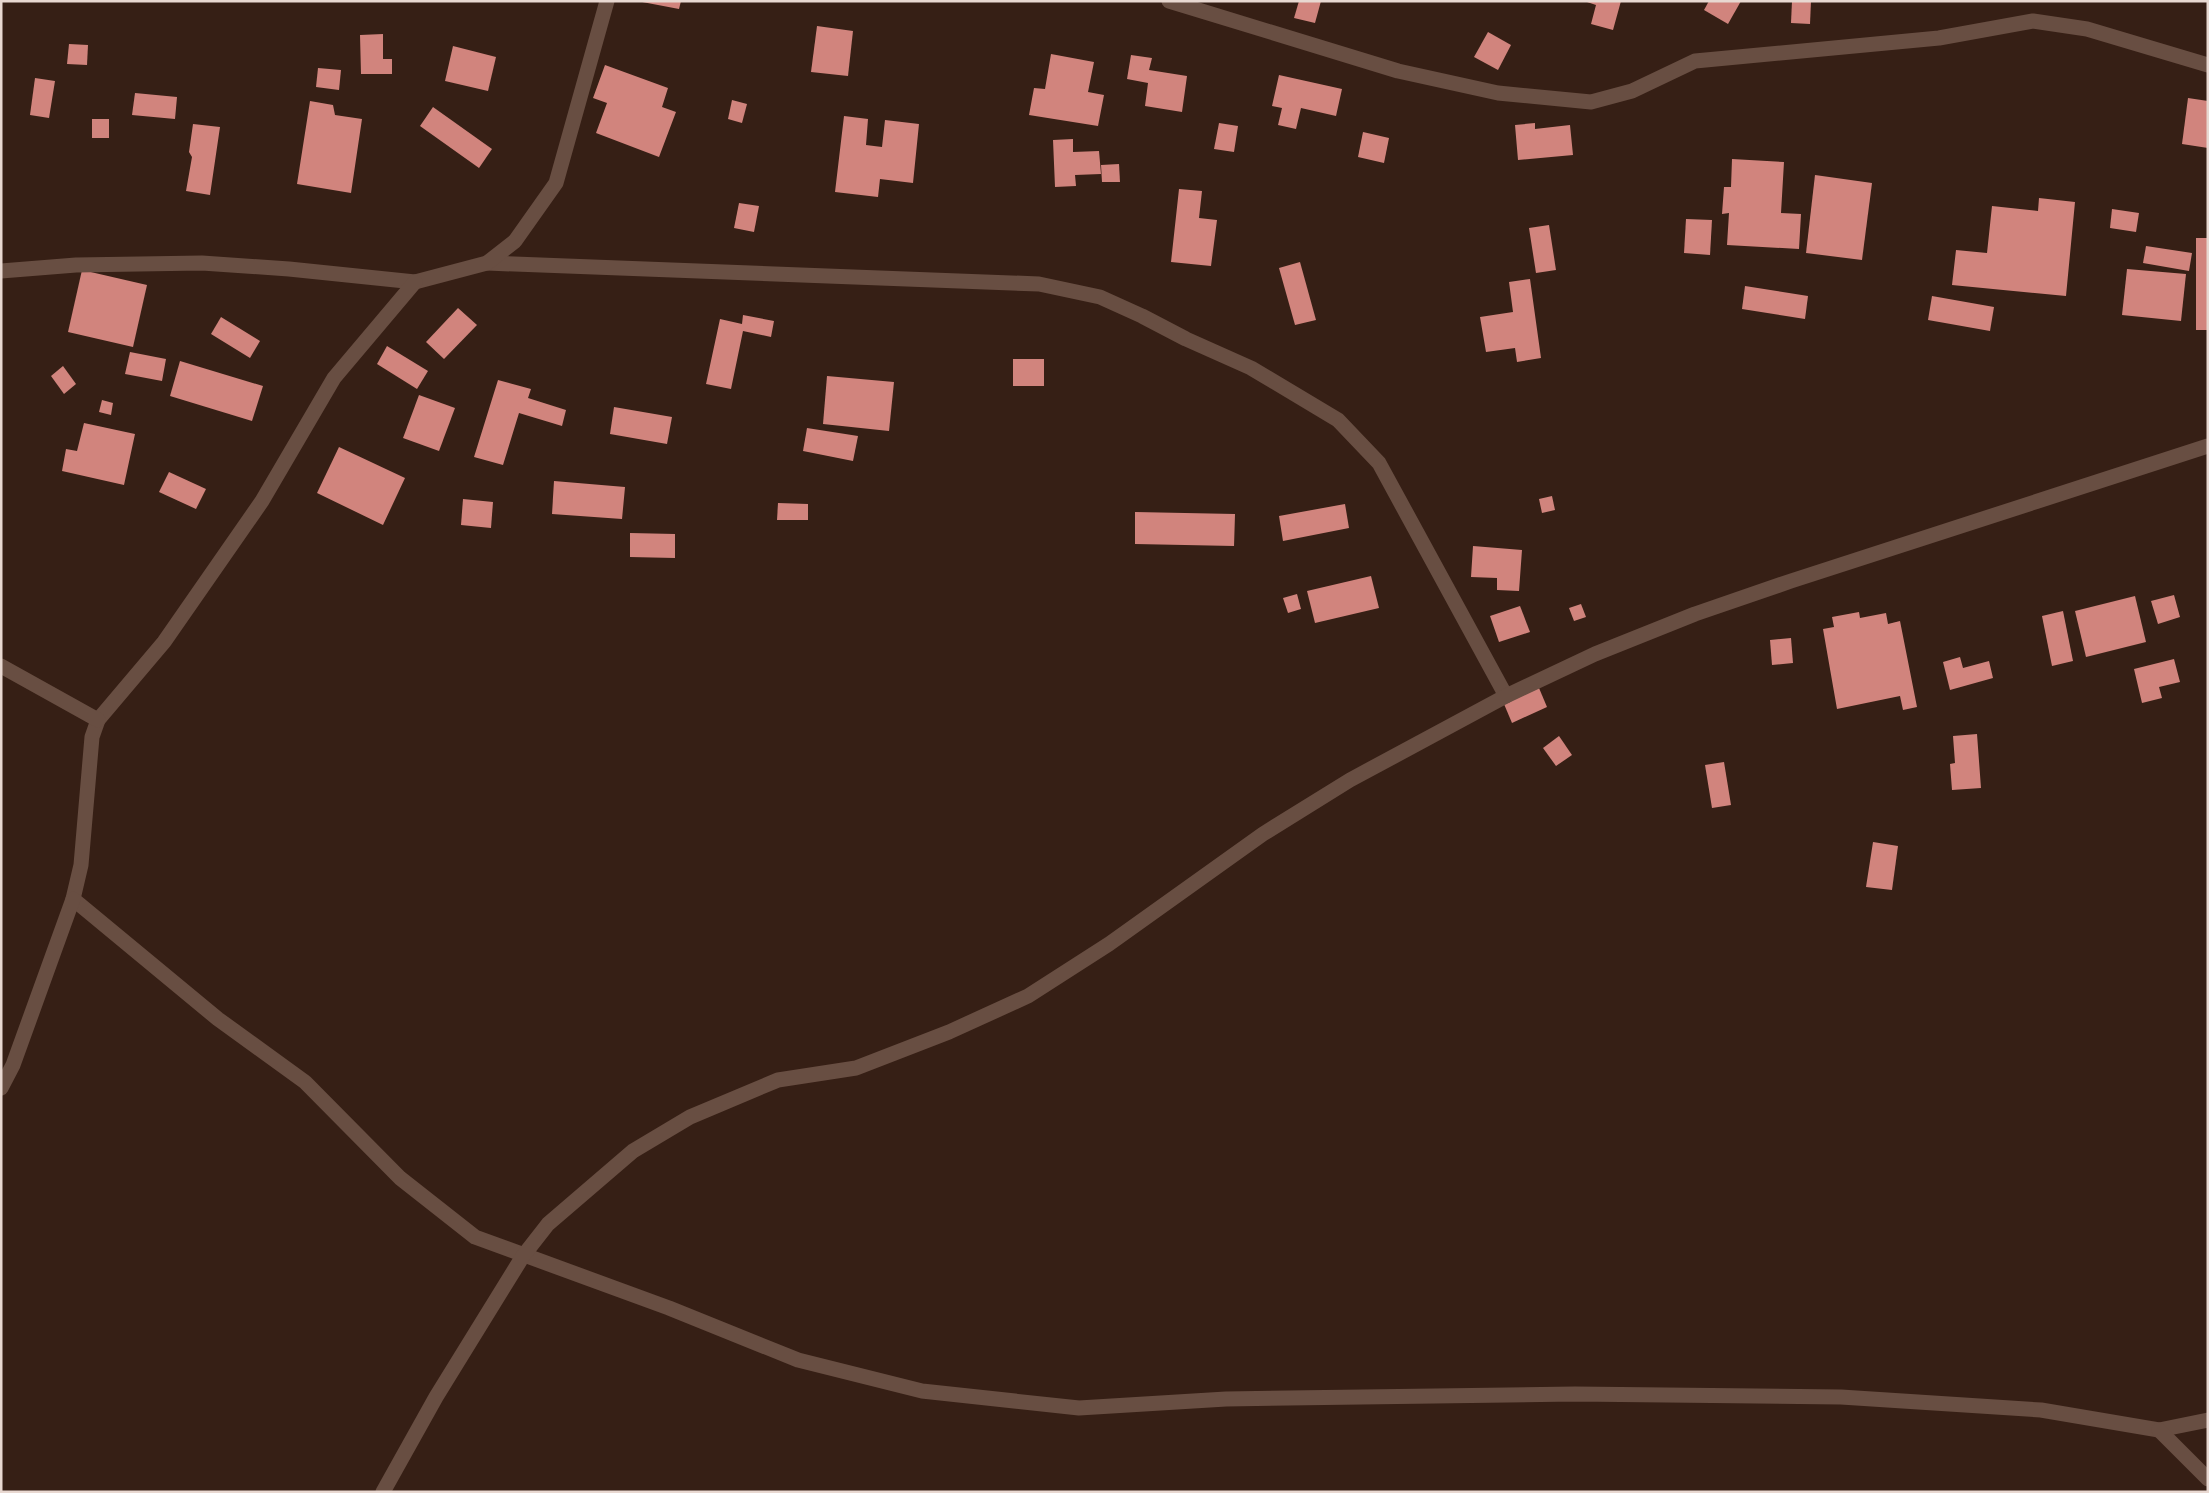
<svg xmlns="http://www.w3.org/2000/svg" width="2209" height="1493" viewBox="0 0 2209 1493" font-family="'Exo 2',sans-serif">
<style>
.building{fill:#d1847d}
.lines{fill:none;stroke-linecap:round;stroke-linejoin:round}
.minor{stroke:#684e42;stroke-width:15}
</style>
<rect width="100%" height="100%" fill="#361f15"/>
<g class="building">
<path d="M637 1H681L679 9Z"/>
<path d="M1299 1H1321L1315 23 1294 18Z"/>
<path d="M1584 1H1621L1613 30 1591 24 1596 5Z"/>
<path d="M1709 1H1741L1728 24 1704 10Z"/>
<path d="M1792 1H1811L1810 24 1791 23Z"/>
<path d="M817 26 853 31 848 76 811 72Z"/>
<path d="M1488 32 1511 45 1498 70 1474 57Z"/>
<path d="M383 34V59H392V74H361L360 35Z"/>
<path d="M69 44 88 45 87 65 67 64Z"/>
<path d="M453 46 496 57 488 91 445 81Z"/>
<path d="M1051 54 1094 62 1088 92 1104 95 1098 126 1029 115 1034 88 1045 89Z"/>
<path d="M1131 55 1152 58 1149 70 1187 76 1182 112 1145 106 1148 83 1127 79Z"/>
<path d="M605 65 668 88 662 107 676 112 659 157 596 133 607 103 593 98Z"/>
<path d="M318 68 341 70 339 90 316 87Z"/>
<path d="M1279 75 1342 89 1336 116 1301 108 1296 129 1278 125 1282 108 1272 106Z"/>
<path d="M35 78 55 81 49 118 30 115Z"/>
<path d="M135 93 177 97 175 119 132 115Z"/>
<path d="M2188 98 2208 101V148L2182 144Z"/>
<path d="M732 100 747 104 742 123 728 119Z"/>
<path d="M310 101 333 105 335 115 362 119 351 193 297 184Z"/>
<path d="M433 107 492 149 479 168 420 126Z"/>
<path d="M844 116 868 119 866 145 882 147 885 120 919 124 913 183 880 179 878 197 835 192Z"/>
<rect x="92" y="119" width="17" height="19"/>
<path d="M1219 123 1238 126 1234 152 1214 149Z"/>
<path d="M1535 123V129L1570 125 1573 155 1518 160 1515 125Z"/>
<path d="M193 124 220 127 210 195 186 191 192 157 189 152Z"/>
<path d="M1363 132 1389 138 1384 163 1358 157Z"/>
<path d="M1073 139V152L1099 151 1101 174 1075 175 1076 186 1055 187 1053 140Z"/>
<path d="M1732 159 1784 162 1781 213 1801 214 1799 249 1727 245 1729 213 1722 214 1724 187H1731Z"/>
<path d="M1119 164 1120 182H1102L1101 165Z"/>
<path d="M1815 175 1872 183 1862 260 1806 253Z"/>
<path d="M1179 189 1202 191 1199 218 1217 220 1211 266 1171 262Z"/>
<path d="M2039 198 2075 202 2066 296 1952 285 1956 250 1987 253 1992 206 2038 211Z"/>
<path d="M739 203 759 206 754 232 734 228Z"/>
<path d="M2112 209 2139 213 2136 232 2110 228Z"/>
<path d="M1686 219 1712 220 1710 255 1684 253Z"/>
<path d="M1549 225 1556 270 1536 273 1529 228Z"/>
<rect x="2196" y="238" width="12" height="92"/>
<path d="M2146 246 2192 253 2189 271 2143 263Z"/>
<path d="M1300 262 1316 320 1295 325 1279 268Z"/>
<path d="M2127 269 2186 274 2181 321 2122 315Z"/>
<path d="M82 270 147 285 133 347 68 332Z"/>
<path d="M1530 279 1541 358 1517 362 1515 348 1486 352 1480 317 1513 312 1509 282Z"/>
<path d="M1745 286 1808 296 1805 319 1742 309Z"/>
<path d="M1932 296 1994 307 1990 331 1928 320Z"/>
<path d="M458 308 477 325 444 359 426 342Z"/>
<path d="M743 315 774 321 771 337 743 331 731 389 706 384 720 319 742 324Z"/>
<path d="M221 317 260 341 250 358 211 334Z"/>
<path d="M387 346 428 371 417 389 377 364Z"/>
<path d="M130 352 166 359 162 381 125 374Z"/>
<rect x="1013" y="359" width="31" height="27"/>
<path d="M180 361 263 386 252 421 170 396Z"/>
<path d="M63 366 76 384 64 394 51 376Z"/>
<path d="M827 376 894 382 889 431 823 424Z"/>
<path d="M498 380 531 389 528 398 566 410 562 426 519 413 503 465 474 457Z"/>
<path d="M419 395 455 408 439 451 403 438Z"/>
<path d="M102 400 113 403 111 415 99 412Z"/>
<path d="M614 407 672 417 667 444 610 434Z"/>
<path d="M84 423 135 434 124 485 62 471 66 449 77 451Z"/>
<path d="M807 428 858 436 853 461 803 451Z"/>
<path d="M339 447 405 478 383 525 317 493Z"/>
<path d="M169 472 206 489 196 509 159 492Z"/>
<path d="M554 481 625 487 622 519 552 514Z"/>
<path d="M1552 496 1555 510 1542 513 1539 499Z"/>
<path d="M463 499 493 502 491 528 461 525Z"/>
<path d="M778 503 808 504V520H777Z"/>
<path d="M1345 504 1349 528 1283 541 1279 516Z"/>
<path d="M1135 512 1235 514 1234 546 1135 544Z"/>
<path d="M630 533 675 534V558L630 557Z"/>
<path d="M1473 546 1522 550 1519 591 1497 590V578L1471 577Z"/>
<path d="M1371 576 1379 608 1315 623 1307 591Z"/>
<path d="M1297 594 1301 609 1288 613 1283 598Z"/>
<path d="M2174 595 2180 617 2158 624 2151 601Z"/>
<path d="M2135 596 2146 642 2086 657 2075 611Z"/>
<path d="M1581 604 1586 617 1574 621 1569 608Z"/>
<path d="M1520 606 1530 632 1499 642 1490 616Z"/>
<path d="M2063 611 2073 661 2052 666 2042 616Z"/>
<path d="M1859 612 1860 618 1886 613 1888 624 1900 621 1917 707 1903 710 1900 696 1837 709 1823 629 1834 627 1832 617Z"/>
<path d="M1791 638 1793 663 1772 665 1770 640Z"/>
<path d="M1960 657 1963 668 1989 661 1993 678 1950 690 1943 662Z"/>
<path d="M2174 659 2180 682 2159 687 2162 698 2142 703 2134 669Z"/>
<path d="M1539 688 1547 707 1512 723 1504 704Z"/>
<path d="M1977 734 1981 788 1952 790 1950 764 1955 763 1953 736Z"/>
<path d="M1559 736 1572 755 1556 766 1543 748Z"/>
<path d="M1724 762 1731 805 1712 808 1705 765Z"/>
<path d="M1873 842 1898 846 1892 890 1866 887Z"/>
</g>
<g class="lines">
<g class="minor">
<path d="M1169 1 1398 71 1498 93 1591 102 1632 91 1695 61 1939 38 2033 21 2087 29 2208 65"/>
<path d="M487 263 1039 284 1100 297 1142 316 1186 339 1251 368 1338 420 1379 463 1506 696"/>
<path d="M1 271 76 265 202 263 289 269 415 282 487 263 515 241 556 183 607 1"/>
<path d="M415 282 334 378 262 501 164 642 98 720 92 737 81 865 73 899 218 1019 305 1082 400 1178 475 1237 669 1308 798 1360 922 1391 1079 1408 1226 1399 1575 1394 1841 1397 2041 1410 2159 1430 2208 1420"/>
<path d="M1 666 98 720"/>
<path d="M1 1088 13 1065 73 899"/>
<path d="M2159 1430 2208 1479"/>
<path d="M383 1492 436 1397 523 1256 548 1224 633 1151 690 1117 778 1080 856 1068 949 1032 1028 996 1109 944 1263 834 1350 780 1506 696 1595 654 1695 614 1791 581 2208 446"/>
</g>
</g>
<rect width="2209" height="1493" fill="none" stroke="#e8d8d1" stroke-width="5"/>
</svg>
